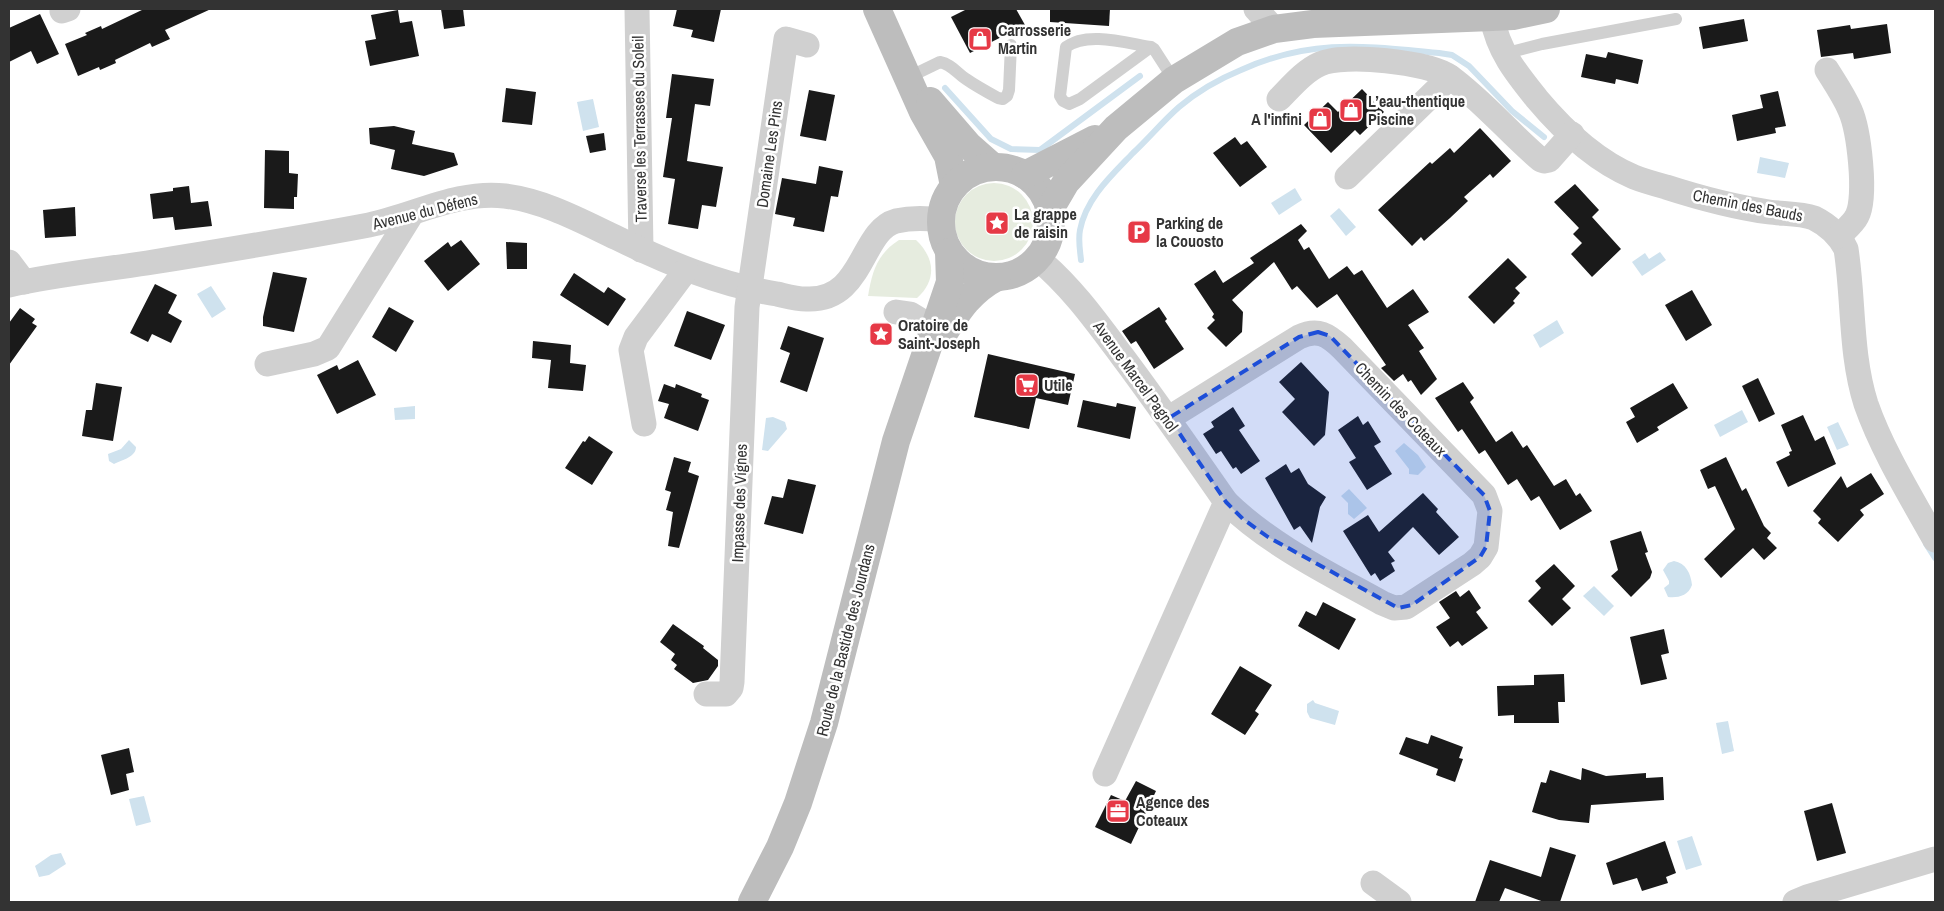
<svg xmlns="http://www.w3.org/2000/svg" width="1944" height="911" viewBox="0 0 1944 911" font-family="'Archivo Narrow',sans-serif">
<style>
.green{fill:#e6ecdf}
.water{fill:#cfe2ee}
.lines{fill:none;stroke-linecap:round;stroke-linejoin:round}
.stream{stroke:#cfe2ee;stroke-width:6}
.building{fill:#1a1a1a}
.lane{stroke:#d0d0d0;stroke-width:12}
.street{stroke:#d0d0d0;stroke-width:25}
.secondary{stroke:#bdbdbd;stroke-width:28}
.marked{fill:#1d4ed8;fill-opacity:0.2;stroke:#1d4ed8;stroke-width:4;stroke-dasharray:10 6;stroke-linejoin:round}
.labels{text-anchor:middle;stroke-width:5;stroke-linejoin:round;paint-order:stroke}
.poi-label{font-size:16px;font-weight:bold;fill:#333;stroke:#fff;text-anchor:start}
.street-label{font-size:16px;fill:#333;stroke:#fff}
</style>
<rect width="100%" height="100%" fill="#fff"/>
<g class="green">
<circle cx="994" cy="222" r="39"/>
<path d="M899 240H916C935 258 937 280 917 298L868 296C872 272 877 254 899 240Z"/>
</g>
<g class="water">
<path d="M593 99 599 127 583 131 577 102Z"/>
<path d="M1760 157 1789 163 1785 178 1757 173Z"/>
<path d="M1295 188 1302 200 1279 215 1271 203Z"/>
<path d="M1339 208 1356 227 1346 236 1330 216Z"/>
<path d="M1660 252 1666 260 1642 276 1632 262 1645 253 1649 259Z"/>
<path d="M211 286 226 309 212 318 197 294Z"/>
<path d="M1557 320 1564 333 1540 348 1533 335Z"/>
<path d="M415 406V419L395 420 394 408Z"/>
<path d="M1742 410 1748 422 1720 437 1714 425Z"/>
<path d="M773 417 785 422 787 429 768 451 762 450 766 418Z"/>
<path d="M1838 422 1849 445 1837 450 1827 427Z"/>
<path d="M129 440 136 447C136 457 122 460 114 464L109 461 108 454 121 449Z"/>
<path d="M1404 443 1418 455 1426 467 1418 475 1409 474V469L1395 451Z"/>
<path d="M1349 489 1367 508 1354 519 1348 514V503L1341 496Z"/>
<path d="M1674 561C1686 563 1691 574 1692 585 1688 596 1678 598 1668 597L1664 588 1669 584V581L1663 570 1668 563Z"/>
<path d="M1594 586 1614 606 1604 616 1583 596Z"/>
<path d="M1313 700 1315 703 1339 711 1335 725 1310 718 1307 712V704Z"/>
<path d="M1728 721 1734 751 1722 754 1716 723Z"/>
<path d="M144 796 151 822 136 826 129 799Z"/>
<path d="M1692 836 1702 865 1686 870 1677 841Z"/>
<path d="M61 853 66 864 49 875 39 877 35 866 51 855Z"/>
</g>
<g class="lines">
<g class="stream">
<path d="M945 88 991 139 1011 149 1040 150 1140 76"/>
<path d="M1081 260C1080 250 1078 240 1080 230 1086 198 1112 175 1133 153 1149 138 1163 121 1179 107 1198 91 1219 79 1241 70 1312 38 1364 46 1439 53L1452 55 1469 66 1512 111 1544 137"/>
<path d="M1926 544 1935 558"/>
</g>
</g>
<g class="building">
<path d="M144 9H211L165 30 170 39 152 47 150 43 115 60 116 63 100 70 99 67 78 76 65 44 87 35 85 33 101 26 102 29Z"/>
<path d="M441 9H463L465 26 444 29Z"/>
<path d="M677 9H721L714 42 691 37 693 30 673 26Z"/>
<path d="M967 9H1016L1025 25 970 53 951 17Z"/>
<path d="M1050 9H1110L1109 26 1050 22Z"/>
<path d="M398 10 400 23 412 21 419 56 370 66 365 41 376 39 371 15Z"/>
<path d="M40 14 59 54 37 64 31 51 9 62V28Z"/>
<path d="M1744 19 1748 41 1703 49 1699 27Z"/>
<path d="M1887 24 1891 53 1854 59 1853 53 1821 57 1817 30 1850 25 1851 29Z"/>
<path d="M1608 52 1643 60 1638 84 1616 79 1615 84 1581 77 1586 54 1606 58Z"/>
<path d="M672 74 714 79 710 106 695 104 687 161 723 167 716 207 702 205 698 229 668 224 675 179 663 177 672 118H666Z"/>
<path d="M506 88 536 92 532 125 502 122Z"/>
<path d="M1362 89 1384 112 1360 135 1355 130 1331 153 1304 125 1328 102 1338 112Z"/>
<path d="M809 90 835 95 826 141 800 136Z"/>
<path d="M1778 91 1786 126 1775 128 1776 133 1737 141 1732 115 1763 108 1760 95Z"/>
<path d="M394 126 415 131 412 144 454 153 458 165 424 176 391 169 395 150 370 144 369 128Z"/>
<path d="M1480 128 1511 161 1493 178 1490 174 1464 197 1468 201 1450 218 1424 241 1421 237 1412 246 1378 210 1430 162 1432 164 1450 148 1454 153Z"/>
<path d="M604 133 606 150 590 153 586 136Z"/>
<path d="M1235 137 1241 145 1247 141 1267 167 1240 187 1213 153Z"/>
<path d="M265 150 289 151V173L298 174 297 197H294V209L264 208Z"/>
<path d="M819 166 843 171 838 197 831 196 824 232 793 226 795 218 775 214 782 178 816 184Z"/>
<path d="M1575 184 1599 210 1592 217 1621 249 1592 277 1571 254 1582 243 1573 234 1579 228 1554 202Z"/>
<path d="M189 186 191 203 208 201 212 226 175 230 173 217 153 219 150 194 173 191V188Z"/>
<path d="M75 207 76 236 45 238 43 210Z"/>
<path d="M1301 224 1307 231 1298 240 1304 250 1309 247 1329 279 1347 266 1354 275 1362 270 1387 308 1413 289 1429 312 1408 325 1424 348 1419 351 1437 379 1421 395 1411 380 1408 382 1403 374 1394 381 1381 368 1386 365 1337 294 1317 308 1297 286 1292 290 1274 262 1232 300 1243 312 1242 332 1226 347 1207 328 1215 320 1212 317 1214 314 1194 284 1215 270 1223 283 1254 263 1250 258Z"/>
<path d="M461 240 480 264 448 291 424 261 448 242 451 247Z"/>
<path d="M506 242 527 243V269H507Z"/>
<path d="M1508 258 1527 277 1515 288 1520 293 1513 301 1515 303 1494 324 1468 297Z"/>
<path d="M273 272 307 278 294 332 263 326V317Z"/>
<path d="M574 273 604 293 608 287 626 299 608 326 560 295Z"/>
<path d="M155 284 177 295 168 313 182 321 171 343 152 334 148 342 130 333Z"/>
<path d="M1692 290 1712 325 1686 341 1665 305Z"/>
<path d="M389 307 414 321 396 352 372 337Z"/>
<path d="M1159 307 1167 319 1165 321 1184 349 1154 369 1136 341 1131 344 1122 331Z"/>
<path d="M20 308 35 319 32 323 37 326 9 365V323Z"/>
<path d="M687 311 725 325 711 360 674 346Z"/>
<path d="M788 326 824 338 807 392 780 382 790 353 780 349Z"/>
<path d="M533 341 571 345 570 363 586 365 583 391 548 388 551 360 532 358Z"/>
<path d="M988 354 1075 374 1068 405 1036 398 1029 429 974 417Z"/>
<path d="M358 360 376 395 337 414 317 375 337 365 339 370Z"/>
<path d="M1301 362 1329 392 1325 435 1314 446 1282 412 1295 399 1279 382Z"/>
<path d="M1758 378 1775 414 1759 422 1742 386Z"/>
<path d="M1463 382 1474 398 1470 402 1496 442 1512 431 1523 448 1527 445 1554 486 1566 479 1576 496 1580 493 1592 511 1560 530 1539 496 1531 501 1517 479 1508 485 1485 450 1479 454 1462 429 1458 432 1435 398Z"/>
<path d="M96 383 122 387 113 441 82 436 86 410H92Z"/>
<path d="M1673 383 1688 408 1657 427 1659 430 1637 443 1626 422 1635 417 1630 408Z"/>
<path d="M664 384 675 388 676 384 702 394 701 397 709 400 698 431 664 418 669 404 658 401Z"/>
<path d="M1083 400 1116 407 1117 403 1136 407 1130 439 1077 427Z"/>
<path d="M1233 407 1245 426 1239 430 1260 461 1241 474 1236 467 1233 469 1221 451 1216 454 1203 434 1214 427 1211 422Z"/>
<path d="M1803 415 1815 441 1824 436 1836 464 1788 487 1776 462 1790 455 1789 452 1792 451 1781 425Z"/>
<path d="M1358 416 1363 425 1368 421 1381 442 1374 446 1392 474 1367 490 1349 462 1356 458 1338 430Z"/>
<path d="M589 436 613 452 592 485 565 468 583 441 585 442Z"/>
<path d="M674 457 691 462 688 472 699 476 679 548 668 546 673 512 666 510 671 492 665 490Z"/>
<path d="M1726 457 1742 491 1746 488 1764 526 1771 533 1767 538 1777 548 1764 560 1753 548 1721 578 1704 559 1735 529 1715 486 1708 489 1700 470Z"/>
<path d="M1286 464 1291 473 1299 468 1308 484 1326 497 1320 507 1312 543 1300 526 1294 530 1265 478Z"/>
<path d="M1871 473 1884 494 1860 510 1864 515 1838 542 1818 523 1821 519 1813 511 1841 476 1847 488Z"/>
<path d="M788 479 816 485 803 534 764 524 772 496 783 498Z"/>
<path d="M1423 493 1438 509 1436 512 1459 537 1439 555 1413 527 1388 552 1395 561 1391 563 1395 571 1380 581 1375 573 1371 576 1343 531 1368 515 1379 532Z"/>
<path d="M1641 531 1648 552 1645 553 1652 572 1650 578 1631 597 1611 576 1618 570 1610 541Z"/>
<path d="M1554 564 1575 586 1562 599 1571 608 1552 626 1528 601 1541 588 1535 581Z"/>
<path d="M1469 590 1481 608 1476 612 1488 628 1462 646 1458 641 1450 647 1436 627 1450 618 1439 602 1456 591 1460 597Z"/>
<path d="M1323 602 1356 619 1339 650 1298 626 1306 611 1316 616Z"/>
<path d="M673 624 704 646 703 648 718 660V666L708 680 693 683 674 669 677 665 671 660 675 654 660 642Z"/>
<path d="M1664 629 1669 653 1661 655 1667 679 1641 685 1630 637Z"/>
<path d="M1240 666 1272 685 1255 711 1259 714 1245 735 1211 714Z"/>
<path d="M1564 674 1565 702H1558L1559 723H1514V715L1498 716 1497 686 1534 685V675Z"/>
<path d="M1431 735 1463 747 1459 758 1463 759 1455 782 1436 775 1438 769 1399 754 1406 737 1428 744Z"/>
<path d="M129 748 134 772 126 774 129 790 111 795 101 755Z"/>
<path d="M1582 768 1606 776 1646 773V778L1663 777 1664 800 1591 805 1589 823 1559 820 1532 812 1541 782 1546 783 1550 770 1581 780Z"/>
<path d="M1136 781 1156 791 1131 844 1095 827 1111 795 1125 801Z"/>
<path d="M1832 803 1846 853 1817 861 1804 811Z"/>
<path d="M1665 841 1676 873 1666 877 1668 883 1642 891 1637 878 1613 885 1606 863Z"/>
<path d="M1550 847 1576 855 1560 902H1544L1505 888 1499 902H1475L1490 860 1541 877Z"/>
</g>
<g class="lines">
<g class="lane">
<path d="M1151 47 1080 99 1069 104 1063 101 1060 96 1066 47C1087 31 1126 43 1151 47L1154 49 1174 80"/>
<path d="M1503 54 1542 44 1676 19"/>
<path d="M909 77 940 62C951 64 957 73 966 79 976 86 987 92 998 98L1003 99 1007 96 1009 90 1011 45"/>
</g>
<g class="street">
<path d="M637 9 641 250"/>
<path d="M1256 9 1274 29"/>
<path d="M62 11 68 9"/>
<path d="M1492 17C1498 51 1516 73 1537 99 1563 130 1596 161 1634 177 1644 181 1655 184 1666 187 1700 198 1734 207 1769 212 1783 214 1800 213 1814 218 1828 225 1839 235 1846 249 1854 300 1850 354 1866 404 1882 450 1911 497 1935 540"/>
<path d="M1827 70C1835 83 1844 96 1850 110 1859 130 1867 197 1857 216 1853 224 1845 230 1839 236"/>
<path d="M1279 99C1291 87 1304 71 1320 64 1344 53 1429 62 1450 77 1483 101 1510 134 1541 160L1544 161 1549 160 1572 134"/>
<path d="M1347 177 1450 77"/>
<path d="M1037 258C1071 286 1096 321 1122 356 1158 404 1192 453 1226 502L1105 774"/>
<path d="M9 262 24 282"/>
<path d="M9 285C54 275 101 270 147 263 221 251 295 239 369 225 413 216 459 190 505 196 545 201 581 221 617 238 668 263 720 285 777 294 786 296 796 299 806 299 864 302 860 231 896 221 909 218 927 218 941 220"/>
<path d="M896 312 910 314 943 334"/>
<path d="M267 364 314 354 328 348 411 215"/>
<path d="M1169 418 1299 337C1318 328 1328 335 1342 348L1484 495 1490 511 1486 547 1480 557 1472 564 1406 607 1394 608 1382 603C1328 573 1270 545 1226 502"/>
<path d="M644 424 631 350 636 337 686 270"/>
<path d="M706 694H726L731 688 732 682 747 307 786 39 807 45"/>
<path d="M1373 883 1399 902"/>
<path d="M1795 902 1807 897 1935 859"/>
</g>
<g class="secondary">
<path d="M877 9 923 112 948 156 954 186"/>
<path d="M930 101 968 145 993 167"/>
<circle cx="996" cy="222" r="55"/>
<path d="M1025 175 1095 139"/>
<path d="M1049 211 1066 182 1116 128 1174 80 1237 42 1274 29 1313 24 1492 17 1513 16 1546 9"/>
<path d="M942 336C958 311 970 291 997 277"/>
<path d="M752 902 780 847 798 803 824 723 896 441 950 282 949 252"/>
</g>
</g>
<path class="marked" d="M1318 332 1330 336 1484 495 1490 511 1486 547 1480 557 1412 605 1398 608 1268 537 1243 519 1226 502 1169 418 1299 337Z"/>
<defs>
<g id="shop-square" transform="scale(1.25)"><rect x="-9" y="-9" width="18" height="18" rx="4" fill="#e63946" stroke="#fff"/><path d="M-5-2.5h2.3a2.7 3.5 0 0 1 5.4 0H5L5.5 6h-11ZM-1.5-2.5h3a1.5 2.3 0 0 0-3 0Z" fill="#fff"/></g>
<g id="sight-square" transform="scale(1.25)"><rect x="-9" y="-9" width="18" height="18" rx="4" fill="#e63946" stroke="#fff"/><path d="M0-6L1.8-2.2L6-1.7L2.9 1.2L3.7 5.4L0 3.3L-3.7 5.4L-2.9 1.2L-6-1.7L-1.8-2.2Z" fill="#fff"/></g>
<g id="parking-square" transform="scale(1.25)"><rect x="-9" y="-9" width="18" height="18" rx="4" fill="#e63946" stroke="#fff"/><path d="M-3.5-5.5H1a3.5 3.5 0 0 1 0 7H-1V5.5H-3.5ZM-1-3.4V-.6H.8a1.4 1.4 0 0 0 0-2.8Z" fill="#fff"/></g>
<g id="supermarket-square" transform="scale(1.25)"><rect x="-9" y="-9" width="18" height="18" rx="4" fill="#e63946" stroke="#fff"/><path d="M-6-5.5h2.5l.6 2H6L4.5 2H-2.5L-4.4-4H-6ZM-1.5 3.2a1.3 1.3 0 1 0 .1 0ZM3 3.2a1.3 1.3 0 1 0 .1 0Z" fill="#fff"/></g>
<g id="office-square" transform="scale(1.25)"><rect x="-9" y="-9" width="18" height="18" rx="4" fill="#e63946" stroke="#fff"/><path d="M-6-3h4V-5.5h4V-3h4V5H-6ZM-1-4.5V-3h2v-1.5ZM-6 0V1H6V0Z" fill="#fff"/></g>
</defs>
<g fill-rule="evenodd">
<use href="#shop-square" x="980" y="39"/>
<use href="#shop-square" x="1351" y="110"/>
<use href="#shop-square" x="1320" y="119"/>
<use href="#sight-square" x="997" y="223"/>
<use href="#parking-square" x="1139" y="232"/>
<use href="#sight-square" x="881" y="334"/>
<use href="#supermarket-square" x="1027" y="385"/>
<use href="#office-square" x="1118" y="811"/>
</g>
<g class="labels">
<g class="poi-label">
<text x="998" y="36">Carrosserie<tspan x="998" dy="18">Martin</tspan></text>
<text x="1368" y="107">L’eau-thentique<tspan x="1368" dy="18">Piscine</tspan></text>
<text x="1302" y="125" text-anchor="end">A l'infini</text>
<text x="1014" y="220">La grappe<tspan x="1014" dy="18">de raisin</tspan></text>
<text x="1156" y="229">Parking de<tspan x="1156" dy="18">la Couosto</tspan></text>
<text x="898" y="331">Oratoire de<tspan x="898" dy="18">Saint-Joseph</tspan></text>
<text x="1044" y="391">Utile</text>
<text x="1136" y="808">Agence des<tspan x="1136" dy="18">Coteaux</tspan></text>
</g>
<g class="street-label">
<text transform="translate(639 129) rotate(-91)" y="6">Traverse les Terrasses du Soleil</text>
<text transform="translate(769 154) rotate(-82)" y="6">Domaine Les Pins</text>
<text transform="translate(1748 205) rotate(11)" y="6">Chemin des Bauds</text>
<text transform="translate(425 211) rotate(-14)" y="6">Avenue du Défens</text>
<text transform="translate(1136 376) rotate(54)" y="6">Avenue Marcel Pagnol</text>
<text transform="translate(1401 409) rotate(46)" y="6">Chemin des Coteaux</text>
<text transform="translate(739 503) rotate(-88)" y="6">Impasse des Vignes</text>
<text transform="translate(845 640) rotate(-76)" y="6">Route de la Bastide des Jourdans</text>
</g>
</g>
<rect width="1944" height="911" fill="none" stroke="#333333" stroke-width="20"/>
</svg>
